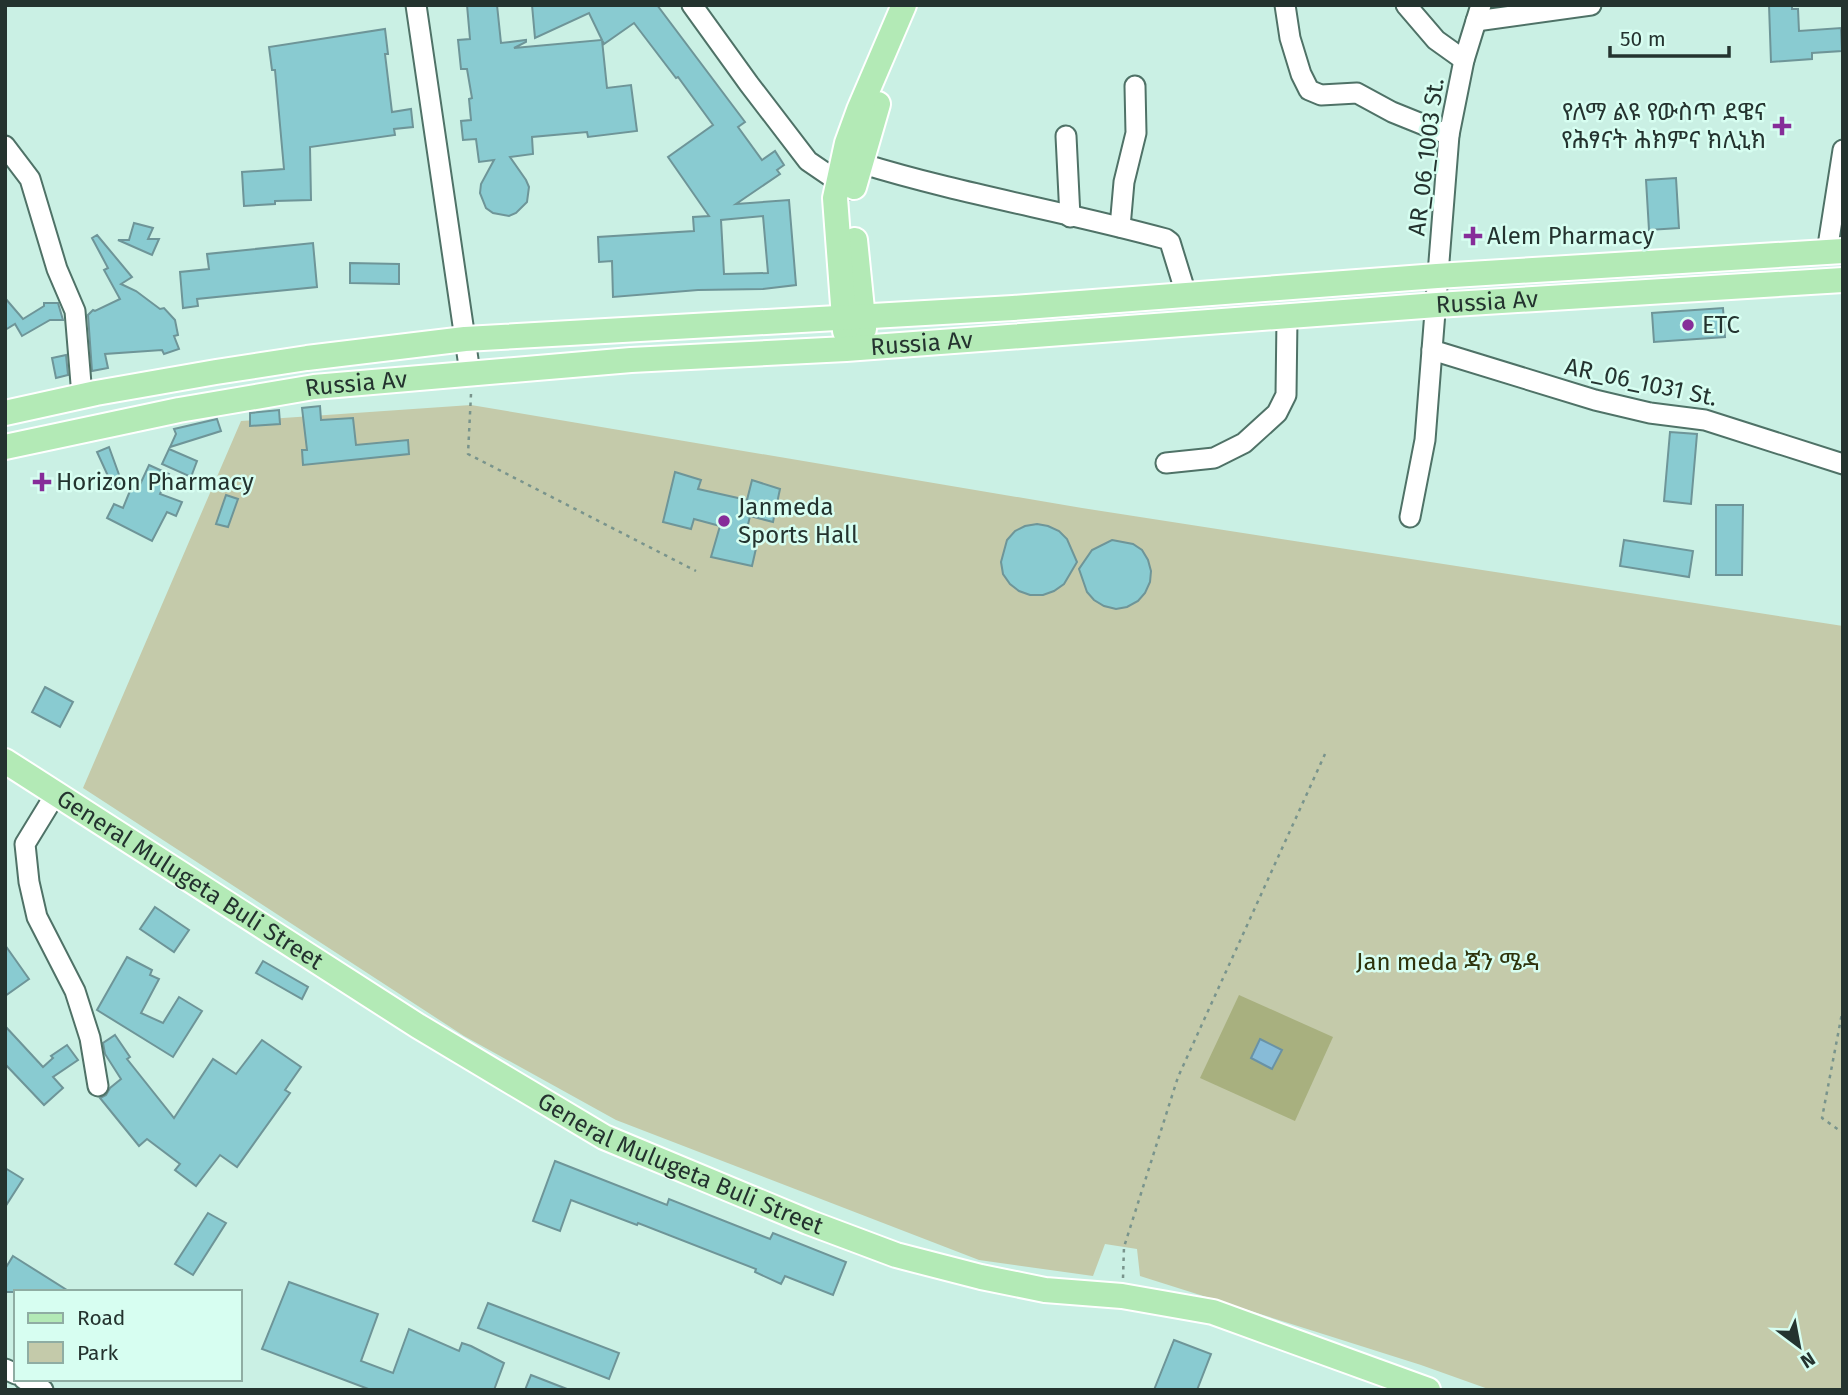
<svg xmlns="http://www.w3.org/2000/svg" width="1848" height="1395" viewBox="0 0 1848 1395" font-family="'Fira Sans','Noto Sans Ethiopic',sans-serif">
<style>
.green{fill:#c4caaa}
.forest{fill:#a8b07f}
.water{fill:#87bbd7;stroke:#6992a5;stroke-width:2}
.building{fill:#89cbd1;stroke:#6e9598;stroke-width:2;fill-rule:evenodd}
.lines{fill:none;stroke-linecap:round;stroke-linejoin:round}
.minor-casing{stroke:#4f7267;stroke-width:23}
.major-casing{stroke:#fff;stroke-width:28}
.path{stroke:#79948c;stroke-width:2.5;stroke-dasharray:3.5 5;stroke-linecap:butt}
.minor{stroke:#fff;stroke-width:19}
.major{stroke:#b3eab6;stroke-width:24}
.poi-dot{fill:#862d99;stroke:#d7fef1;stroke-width:2.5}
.labels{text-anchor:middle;stroke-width:5;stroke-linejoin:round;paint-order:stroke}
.poi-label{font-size:24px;fill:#24332f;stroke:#d7fef1;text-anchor:start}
.street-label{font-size:24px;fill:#24332f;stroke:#d7fef1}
.park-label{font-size:24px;fill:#2e330c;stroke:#d7fef1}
</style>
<rect width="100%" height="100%" fill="#caf0e4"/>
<path class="green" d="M471 405 1082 508 1843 626V1390H1491L1421 1365 1140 1276 1137 1249 1105 1244 1093 1276 979 1260 616 1120 464 1036 83 788 241 421Z"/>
<path class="forest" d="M1239 995 1333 1037 1295 1121 1200 1078Z"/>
<path class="water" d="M1260 1039 1282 1050 1272 1069 1251 1058Z"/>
<g class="building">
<path d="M467 5H497L501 43 526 40V42L514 48 602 40 589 13 535 38 532 5H657L745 122 738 127 762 160 775 151 784 165 777 170 780 174 736 204 789 200 796 285 763 289 698 290 613 297 612 261 599 262 598 237 694 231 693 217 709 216 668 157 713 125 678 77 676 78 634 23 604 44 602 40 607 88 631 85 637 131 588 137 587 132 532 137 533 154 510 157 526 180 529 187 527 202 516 213 509 216 493 213 486 208 480 193 481 184 494 160 479 162 476 139 463 140 461 121 471 120 469 99 472 98 467 69H461L458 40 470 39ZM763 216 768 273 724 274 721 220Z"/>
<path d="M1769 5H1792V9H1798L1799 31 1841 28 1842 51 1812 53V59L1771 62Z"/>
<path d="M385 29 388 54H385L392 112 411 109 413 127 394 129 395 135 310 147 311 200 275 201V204L244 206 242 172 284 169 275 70H272L269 47Z"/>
<path d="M1676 178 1679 228 1649 230 1646 180Z"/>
<path d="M134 223 153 228 148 239H159L152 255 118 240H129Z"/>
<path d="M97 235 132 277 121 284 136 291 160 309 164 308 175 320 178 335 174 336 179 349 164 354 162 350 105 354 108 368 92 371 88 315 93 310 95 311 120 299 104 270 108 268 92 238Z"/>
<path d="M313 243 317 287 197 299 198 306 183 308 180 272 209 269 207 254Z"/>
<path d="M350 263 399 264V284L350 283Z"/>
<path d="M5 298 23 319 44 306V303H58L63 320H50L22 336 15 324 5 330Z"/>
<path d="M1723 308 1725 337 1654 342 1652 313Z"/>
<path d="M66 355 68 375 56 378 52 358Z"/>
<path d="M320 406 321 420 353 418 356 445 408 440 409 454 303 465 302 450H307L302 408Z"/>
<path d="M279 410 280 424 250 426V413Z"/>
<path d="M217 419 221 431 170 447 176 434 174 429Z"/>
<path d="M1670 432 1697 434 1691 504 1664 501Z"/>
<path d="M109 447 122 483 113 487 97 452Z"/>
<path d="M169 449 197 461 191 477 162 464Z"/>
<path d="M149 465 169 474 160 494 182 502 176 516 167 512 152 541 107 518 114 504 123 508 132 486 138 489Z"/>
<path d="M675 472 701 480 698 489 747 500 752 480 780 489 773 522 750 516 745 538 757 544 752 566 711 557 720 526 694 519 691 529 663 522Z"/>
<path d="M226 495 238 499 228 527 216 524Z"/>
<path d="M1716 505H1743L1742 575H1716Z"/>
<path d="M1037 524 1048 526 1059 531 1067 539 1077 562 1064 584 1054 591 1043 595H1030L1019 591 1010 584 1003 574 1001 562 1007 540 1015 531 1025 526Z"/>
<path d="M1112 540 1133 544 1142 550 1148 560 1151 571 1150 582 1145 593 1138 601 1127 607 1116 609 1104 606 1094 600 1087 592 1079 569 1092 550Z"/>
<path d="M1624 540 1693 551 1689 577 1620 566Z"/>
<path d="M45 687 73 702 60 727 32 712Z"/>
<path d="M155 907 189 930 174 952 140 929Z"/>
<path d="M5 945 29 979 5 996Z"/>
<path d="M127 957 152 970 150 975 159 979 141 1013 163 1023 179 997 202 1011 173 1057 97 1010Z"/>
<path d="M263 961 308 987 302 999 256 973Z"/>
<path d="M5 1026 43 1067 53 1058 51 1056 67 1045 78 1060 53 1077 63 1088 44 1105 5 1064Z"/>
<path d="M115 1035 130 1057 127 1059 174 1118 213 1059 236 1074 262 1040 301 1067 285 1090 290 1093 237 1167 220 1155 196 1186 175 1170 180 1164 147 1139 139 1146 100 1098 106 1095 110 1088 121 1079 105 1054 103 1043Z"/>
<path d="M555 1161 667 1205 669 1199 770 1239 773 1233 846 1262 833 1295 785 1276 781 1284 755 1272 756 1269 638 1223 637 1225 571 1200 560 1231 533 1221Z"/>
<path d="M5 1168 23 1179 5 1207Z"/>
<path d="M208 1213 226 1223 193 1275 175 1264Z"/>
<path d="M13 1256 70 1292H5V1269Z"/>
<path d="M289 1282 378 1314 361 1361 393 1373 409 1329 459 1351 462 1343 471 1346 504 1363 494 1390H371L262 1349Z"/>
<path d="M488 1303 619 1353 609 1379 478 1328Z"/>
<path d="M1174 1340 1211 1354 1197 1390H1154Z"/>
<path d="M531 1375 567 1389V1390H525Z"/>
</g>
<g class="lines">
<g class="minor-casing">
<g id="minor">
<path d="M416 5 470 373"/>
<path d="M692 5 749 84 808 161 849 189"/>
<path d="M1285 5 1290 38 1301 74 1309 90 1321 95 1357 93 1392 112 1449 135"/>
<path d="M1406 5 1436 40 1464 60"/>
<path d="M1481 5 1464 60 1449 135 1432 350 1595 400 1650 413 1705 420 1843 464"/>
<path d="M1476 21 1591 5"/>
<path d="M1066 136 1070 217"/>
<path d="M5 146 30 179 57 269 75 311 82 396"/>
<path d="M860 163C960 194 1064 211 1166 239L1170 242 1186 294"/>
<path d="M1120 227 1124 182 1136 133 1135 86"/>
<path d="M1827 252 1843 150"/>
<path d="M1166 463 1214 458 1244 443 1277 413 1286 395 1287 318"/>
<path d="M1410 517 1425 440 1432 350"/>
<path d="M55 795 25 844 29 882 37 917 75 991 90 1038 98 1086"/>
<path d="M5 1369 16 1374"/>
<path d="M24 1379 43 1390"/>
</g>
</g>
<g class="major-casing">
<g id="major">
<path d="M854 187 878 104"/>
<path d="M855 240 864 329"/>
<path d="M845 331 835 198 847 143 859 110 904 5"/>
<path d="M5 413 96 393 216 372 307 358 465 339 1013 308 1437 276 1843 251"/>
<path id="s1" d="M5 447 179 410 314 387 631 360 846 349 1437 305 1843 280"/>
<path id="s2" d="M5 761 418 1026 604 1137 808 1222 896 1255 981 1277 1045 1290 1122 1296 1213 1312 1428 1390"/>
</g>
</g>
<g class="path">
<path d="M471 394 468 454 696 571"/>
<path d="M1843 1008 1822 1118 1843 1133"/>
<path d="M1123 1278 1124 1247 1178 1077 1325 754"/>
</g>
<use href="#minor" class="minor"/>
<use href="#major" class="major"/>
</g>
<g class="poi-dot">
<path d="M1778.5 115.5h7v7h7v7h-7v7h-7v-7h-7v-7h7z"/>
<path d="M1469.5 225.5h7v7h7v7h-7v7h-7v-7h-7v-7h7z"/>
<circle cx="1688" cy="325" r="7"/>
<path d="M38.5 471.5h7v7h7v7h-7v7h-7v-7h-7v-7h7z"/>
<circle cx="724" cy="521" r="7"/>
</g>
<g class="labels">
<g class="poi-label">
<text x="1766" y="120" text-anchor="end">የለማ ልዩ የውስጥ ደዌና<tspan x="1766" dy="28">የሕፃናት ሕክምና ክሊኒክ</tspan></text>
<text x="1487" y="244">Alem Pharmacy</text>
<text x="1702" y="333">ETC</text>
<text x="56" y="490">Horizon Pharmacy</text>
<text x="738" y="515">Janmeda<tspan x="738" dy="28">Sports Hall</tspan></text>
</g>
<g class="street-label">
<text transform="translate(1426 157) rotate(-83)" y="8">AR_06_1003 St.</text>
<text dy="8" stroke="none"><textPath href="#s1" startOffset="1491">Russia Av</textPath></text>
<text dy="8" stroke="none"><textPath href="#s1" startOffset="924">Russia Av</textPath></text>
<text transform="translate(1641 382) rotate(12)" y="8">AR_06_1031 St.</text>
<text dy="8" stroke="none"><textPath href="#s1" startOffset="357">Russia Av</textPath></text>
<text dy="8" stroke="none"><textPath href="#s2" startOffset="220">General Mulugeta Buli Street</textPath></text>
<text dy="8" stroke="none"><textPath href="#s2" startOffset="788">General Mulugeta Buli Street</textPath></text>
</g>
<g class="park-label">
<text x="1448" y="970">Jan meda ጃን ሜዳ</text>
</g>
</g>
<rect width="1848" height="1395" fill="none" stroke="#24332f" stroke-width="14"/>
<rect x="14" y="1290" width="228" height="91" fill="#d7fef1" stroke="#8fada3" stroke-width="2"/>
<rect x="28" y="1313" width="35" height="10" fill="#b3eab6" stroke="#8fada3" stroke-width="2"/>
<text x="77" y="1325" font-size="21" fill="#24332f">Road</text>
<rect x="28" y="1342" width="35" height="21" fill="#c4caaa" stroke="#8fada3" stroke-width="2"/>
<text x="77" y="1360" font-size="21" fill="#24332f">Park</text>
<g transform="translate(1799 1346) rotate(148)" stroke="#d7fef1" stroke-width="5" paint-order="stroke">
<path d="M0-5L12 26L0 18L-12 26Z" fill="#24332f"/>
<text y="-10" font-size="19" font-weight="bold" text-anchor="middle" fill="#24332f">N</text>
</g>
<path d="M1610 46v10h119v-10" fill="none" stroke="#24332f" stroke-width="3.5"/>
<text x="1620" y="46" font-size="21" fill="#24332f" stroke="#d7fef1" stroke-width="5" paint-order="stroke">50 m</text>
</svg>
